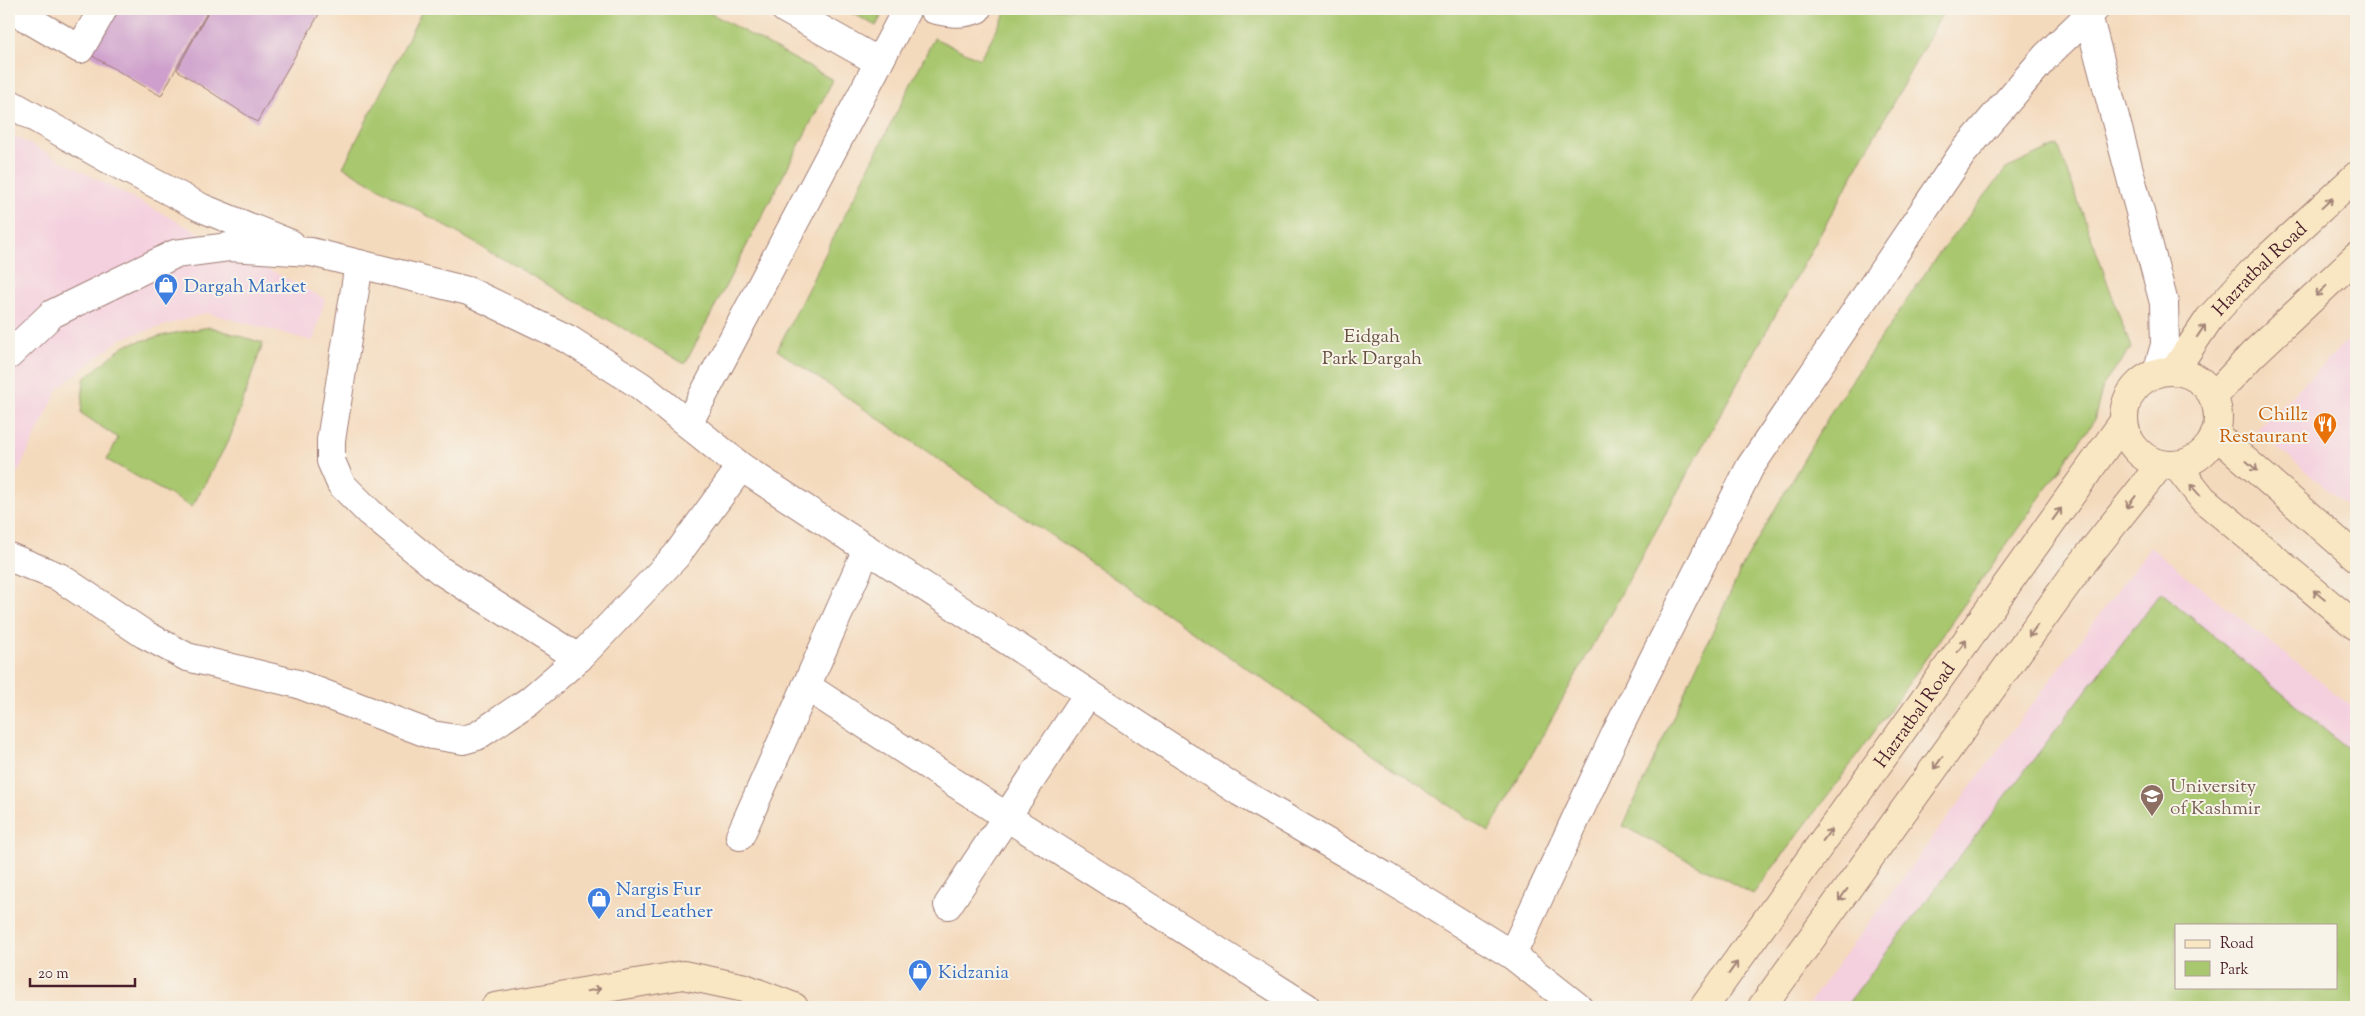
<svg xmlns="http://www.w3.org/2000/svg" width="2365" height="1016" viewBox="0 0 2365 1016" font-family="'Sorts Mill Goudy',serif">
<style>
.built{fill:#f4cfde;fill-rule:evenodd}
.green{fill:#a8c76e;stroke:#79734c;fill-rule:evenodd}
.building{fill:#ce9fcc}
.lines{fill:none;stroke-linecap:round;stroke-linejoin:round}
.pedestrian-casing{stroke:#9f7c74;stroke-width:30}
.minor-casing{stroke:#9f7c74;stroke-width:30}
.secondary-casing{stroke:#9f7c74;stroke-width:30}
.pedestrian{stroke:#fff;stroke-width:28}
.minor{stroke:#fff;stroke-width:28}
.secondary{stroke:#f9e7c3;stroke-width:28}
.oneway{stroke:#a28377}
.labels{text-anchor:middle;stroke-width:4;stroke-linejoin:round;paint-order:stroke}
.street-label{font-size:19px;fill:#4a1f2b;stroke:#f7f3e8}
.shop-label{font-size:19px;fill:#366cbe;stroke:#f7f3e8;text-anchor:start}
.park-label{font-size:19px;fill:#66513f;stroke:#f7f3e8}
.food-label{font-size:19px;fill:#c56008;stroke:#f7f3e8;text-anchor:end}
.education-label{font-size:19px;fill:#785e54;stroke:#f7f3e8;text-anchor:start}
</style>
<rect width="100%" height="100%" fill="#f7f3e8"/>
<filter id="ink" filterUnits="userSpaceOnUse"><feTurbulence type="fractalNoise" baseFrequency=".02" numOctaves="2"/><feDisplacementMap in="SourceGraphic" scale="10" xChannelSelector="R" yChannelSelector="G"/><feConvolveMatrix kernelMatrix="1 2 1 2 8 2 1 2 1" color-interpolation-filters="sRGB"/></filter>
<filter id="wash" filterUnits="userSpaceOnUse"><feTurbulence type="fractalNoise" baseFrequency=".0096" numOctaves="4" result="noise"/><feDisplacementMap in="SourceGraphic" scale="20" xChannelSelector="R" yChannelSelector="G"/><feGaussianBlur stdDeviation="1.12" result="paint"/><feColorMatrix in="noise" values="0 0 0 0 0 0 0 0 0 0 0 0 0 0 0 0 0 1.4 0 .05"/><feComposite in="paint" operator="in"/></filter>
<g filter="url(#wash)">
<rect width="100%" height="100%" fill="#f4dabd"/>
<g class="built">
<path d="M9 133 325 299 313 341 207 313 122 338 59 388 9 490Z"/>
<path d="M2356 332V514L2257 430Z"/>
<path d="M2150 547 2356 710V1007H1806ZM2176 925H2336V987H2176Z"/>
</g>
<g class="green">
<path d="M423 9H703L833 80 685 364 343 167Z"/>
<path d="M845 9H885L876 26Z"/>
<path d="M1008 9H1945L1489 832 777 350 934 38 980 59Z"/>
<path d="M2058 145 2131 348 2103 385 2094 421 1852 763 1753 894 1623 826 1744 563 1834 407 1937 256 2006 169Z"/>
<path d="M210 327 263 343 230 438 192 507 107 460 118 438 81 413 84 379 125 345 170 334Z"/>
<path d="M2161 592 2356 755V1007H1845ZM2176 925H2336V987H2176Z"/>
</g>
<g id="blocks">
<g class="building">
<path d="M114 9H209L161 96 89 54Z"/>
<path d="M210 9H322L257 122 177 70Z"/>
</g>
</g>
</g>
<g filter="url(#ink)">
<use href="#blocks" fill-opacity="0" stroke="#9f7c74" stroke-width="1"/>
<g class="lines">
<g class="pedestrian-casing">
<g id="pedestrian">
<path d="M11 9 80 49 103 9"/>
<path d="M785 9 879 62"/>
<path d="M933 9C948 13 962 15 977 9"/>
<path d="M688 424 907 9"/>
</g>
</g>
<g class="minor-casing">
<g id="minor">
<path d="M2088 15 2164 303 2165 345 2157 372"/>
<path d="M9 103 110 160 202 208 291 244"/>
<path d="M359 264 331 440V461L341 484 369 512 441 571 579 658"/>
<path d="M9 355 52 314 175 254 229 247 311 252 468 291 568 339 641 386 741 467 1240 792 1383 875 1512 955 1578 1007"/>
<path d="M9 557 59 577 144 634 187 657 298 684 432 735 463 740 477 736 529 701 579 658 676 556 741 467"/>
<path d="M806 686 1007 817 1306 1007"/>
<path d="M740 836 867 549"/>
<path d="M948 905 1088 694"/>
<path d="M1512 955 1615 735 1750 467 1962 154 2046 56 2095 9"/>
</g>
</g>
<g class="secondary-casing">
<g id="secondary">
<path id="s1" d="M2174 371 2209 319 2251 273 2356 176"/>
<circle cx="2171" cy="418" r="47"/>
<path d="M2213 397 2252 355 2356 257"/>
<path d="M2215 434 2356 557"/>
<path d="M2176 465 2203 499 2356 626"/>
<path d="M495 1007 683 975 745 988 794 1007"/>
<path id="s2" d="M1704 1007 2124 421"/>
<path d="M1762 1007 2078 569 2161 464"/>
</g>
</g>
<use href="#pedestrian" class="pedestrian"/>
<use href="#minor" class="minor"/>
<use href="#secondary" class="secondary"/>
</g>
<defs><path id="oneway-shaft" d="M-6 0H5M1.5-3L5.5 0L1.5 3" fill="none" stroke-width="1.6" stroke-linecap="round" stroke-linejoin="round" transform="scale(1.25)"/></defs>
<g class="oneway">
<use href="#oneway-shaft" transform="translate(2327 203) rotate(-43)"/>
<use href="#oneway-shaft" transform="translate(2321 291) rotate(137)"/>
<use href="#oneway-shaft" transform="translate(2201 331) rotate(-56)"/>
<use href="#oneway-shaft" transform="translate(2252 466) rotate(41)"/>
<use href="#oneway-shaft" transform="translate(2195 490) rotate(-132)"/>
<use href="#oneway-shaft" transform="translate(2131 502) rotate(128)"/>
<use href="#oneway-shaft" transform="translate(2057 514) rotate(-54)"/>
<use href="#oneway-shaft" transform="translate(2319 595) rotate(-140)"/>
<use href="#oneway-shaft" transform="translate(2033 631) rotate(126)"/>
<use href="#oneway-shaft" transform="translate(1962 646) rotate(-54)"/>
<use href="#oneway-shaft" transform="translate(1938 763) rotate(126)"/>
<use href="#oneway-shaft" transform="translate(1827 835) rotate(-54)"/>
<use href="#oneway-shaft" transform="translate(1843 895) rotate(126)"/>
<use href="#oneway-shaft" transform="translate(1733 968) rotate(-54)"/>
<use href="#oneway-shaft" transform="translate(594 990) rotate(-10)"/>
</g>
</g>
<defs>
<g id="shop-pin" transform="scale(1.25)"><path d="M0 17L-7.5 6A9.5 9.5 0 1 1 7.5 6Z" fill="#3f7fe0" stroke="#f7f3e8"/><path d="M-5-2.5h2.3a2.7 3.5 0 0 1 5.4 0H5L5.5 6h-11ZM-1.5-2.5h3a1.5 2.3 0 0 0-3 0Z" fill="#fff"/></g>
<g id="restaurant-pin" transform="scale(1.25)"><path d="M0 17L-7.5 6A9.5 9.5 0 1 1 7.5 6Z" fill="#e8710a" stroke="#f7f3e8"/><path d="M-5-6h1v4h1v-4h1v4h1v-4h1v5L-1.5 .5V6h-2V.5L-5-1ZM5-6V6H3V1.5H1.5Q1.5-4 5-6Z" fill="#fff"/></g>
<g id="university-pin" transform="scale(1.25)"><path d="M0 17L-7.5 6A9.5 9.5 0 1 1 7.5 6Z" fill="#8d6e63" stroke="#f7f3e8"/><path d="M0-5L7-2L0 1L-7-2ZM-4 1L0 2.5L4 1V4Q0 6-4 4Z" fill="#fff"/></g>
</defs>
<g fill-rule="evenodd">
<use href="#shop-pin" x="166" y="285"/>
<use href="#restaurant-pin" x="2325" y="424"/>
<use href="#university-pin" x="2152" y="796"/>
<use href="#shop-pin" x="599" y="899"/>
<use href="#shop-pin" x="920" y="971"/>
</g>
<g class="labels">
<g class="street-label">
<text dy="7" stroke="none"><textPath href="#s1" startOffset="134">Hazratbal Road</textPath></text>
<text dy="7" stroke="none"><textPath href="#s2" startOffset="360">Hazratbal Road</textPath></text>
</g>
<g class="shop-label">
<text x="184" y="292">Dargah Market</text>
<text x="616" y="895">Nargis Fur<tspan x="616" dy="22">and Leather</tspan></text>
<text x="938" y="978">Kidzania</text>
</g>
<g class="park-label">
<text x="1372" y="342">Eidgah<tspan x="1372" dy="22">Park Dargah</tspan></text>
</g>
<g class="food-label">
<text x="2308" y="420">Chillz<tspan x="2308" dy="22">Restaurant</tspan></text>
</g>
<g class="education-label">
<text x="2170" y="792">University<tspan x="2170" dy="22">of Kashmir</tspan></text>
</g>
</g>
<rect width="2365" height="1016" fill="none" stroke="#f7f3e8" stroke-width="30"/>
<rect x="2175" y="924" width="162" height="65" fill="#f7f3e8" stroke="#b29e9c"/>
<rect x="2185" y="940" width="25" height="8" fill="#f9e7c3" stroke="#b29e9c"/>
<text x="2220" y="948" font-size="15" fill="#4a1f2b">Road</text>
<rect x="2185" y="961" width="25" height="15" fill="#a8c76e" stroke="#b29e9c"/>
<text x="2220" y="974" font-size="15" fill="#4a1f2b">Park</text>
<path d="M30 978v8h105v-8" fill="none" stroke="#4a1f2b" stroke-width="2.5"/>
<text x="38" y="978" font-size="15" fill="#4a1f2b" stroke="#f7f3e8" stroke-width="4" paint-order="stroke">20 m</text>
</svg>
